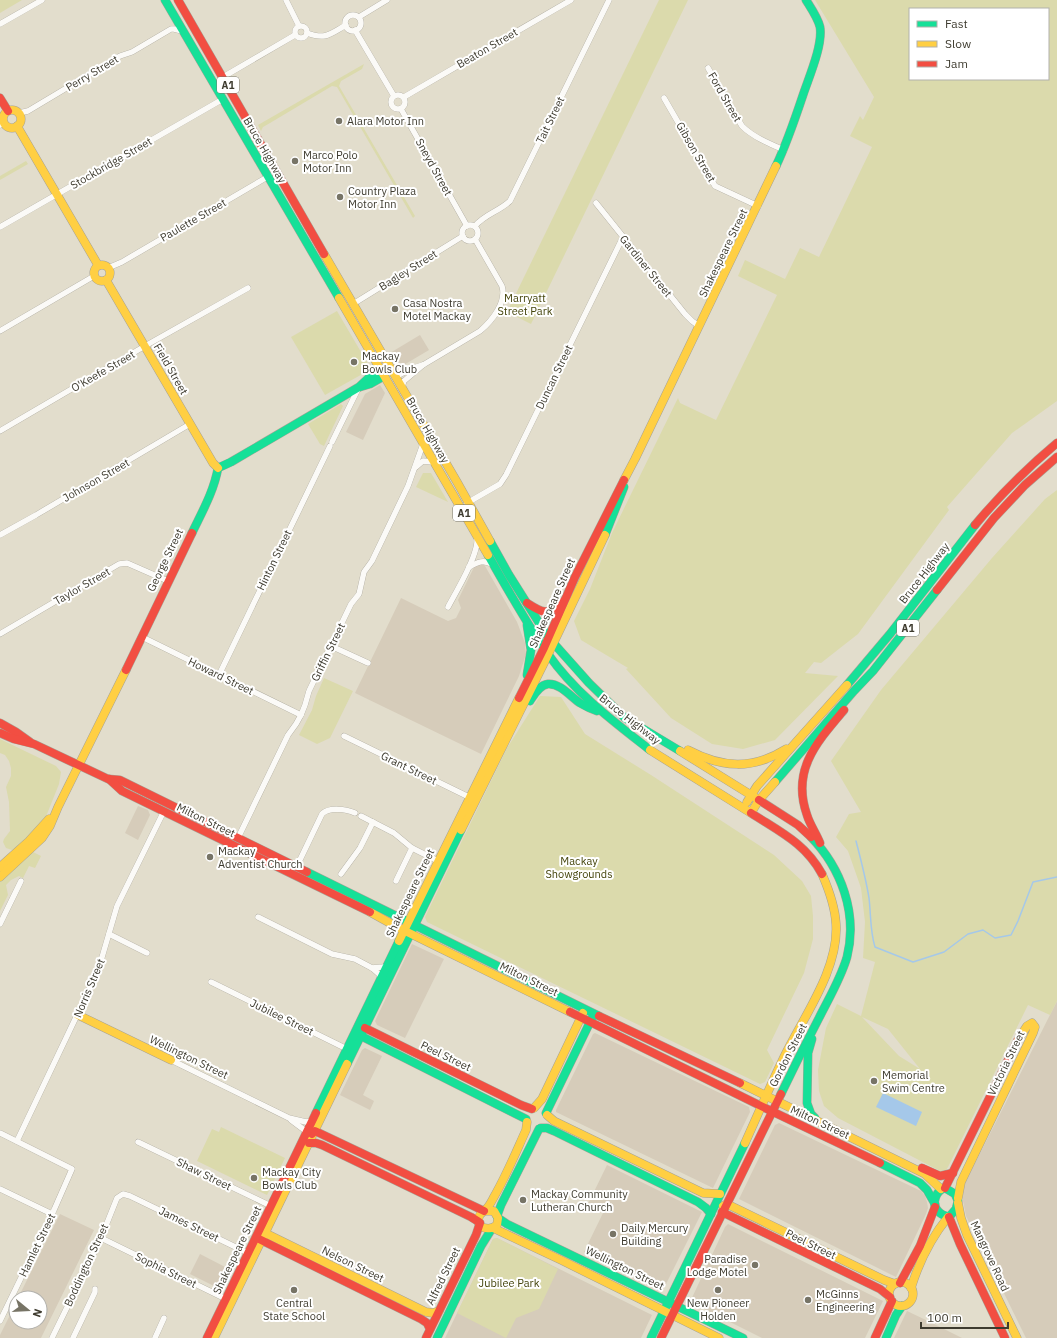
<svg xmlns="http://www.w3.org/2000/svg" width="1057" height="1338" viewBox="0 0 1057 1338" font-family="'IBM Plex Sans',sans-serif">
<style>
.commercial{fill:#d6ccba}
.green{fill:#dbdaac;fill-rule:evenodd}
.water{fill:#a5c8e9}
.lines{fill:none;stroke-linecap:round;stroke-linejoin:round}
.stream{stroke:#a5c8e9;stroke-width:1.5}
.street-casing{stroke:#a6a296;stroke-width:6}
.fast-casing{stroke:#a6a296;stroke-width:9}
.slow-casing{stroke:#a6a296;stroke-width:9}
.jam-casing{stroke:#a6a296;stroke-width:9}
.street{stroke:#fbfaf7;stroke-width:5.5}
.fast{stroke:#16e098;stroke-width:8}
.slow{stroke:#ffcf43;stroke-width:8}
.jam{stroke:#f24e42;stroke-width:8}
.poi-dot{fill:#777466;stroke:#fff;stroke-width:1.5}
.labels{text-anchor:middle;stroke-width:4;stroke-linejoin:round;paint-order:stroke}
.shield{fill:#fff;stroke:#78766d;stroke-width:1}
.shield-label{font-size:10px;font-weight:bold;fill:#3e3b2f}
.street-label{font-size:11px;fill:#3e3b2f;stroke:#fff}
.poi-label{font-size:11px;fill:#3e3b2f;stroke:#fff;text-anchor:start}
.park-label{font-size:11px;fill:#44440b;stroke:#fff}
</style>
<rect width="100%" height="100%" fill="#e2ddcc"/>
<g class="commercial">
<path d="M420 335 429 350 402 366 397 365 390 353Z"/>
<path d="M380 385 385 393 363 440 346 432 365 394Z"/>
<path d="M478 559H481L517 622 525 643 526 654 519 676 481 754 355 693 401 598 448 621 456 618 461 608 458 600Z"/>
<path d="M138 806 148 810 150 815 138 840 125 833Z"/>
<path d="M412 944 444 959 405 1038 377 1025 375 1021Z"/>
<path d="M1057 1001V1338H1026L966 1216 961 1191Z"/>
<path d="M595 1033 749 1107 750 1112 713 1188 556 1112V1110L593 1034Z"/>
<path d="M365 1048 382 1056 363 1095 374 1101 370 1110 340 1095 362 1050Z"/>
<path d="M779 1123 921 1191 925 1196 927 1202 928 1208 926 1214 896 1277 739 1199 775 1125Z"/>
<path d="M607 1165 702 1212 663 1290 584 1252 604 1211 588 1204Z"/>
<path d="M60 1214 94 1230 41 1338H0V1335L16 1303V1322H40V1298H18Z"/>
<path d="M728 1224 883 1301 865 1338H762L690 1302 725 1227Z"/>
<path d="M497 1238 652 1315 641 1338H445L493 1239Z"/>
<path d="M200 1254 231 1270 223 1286 218 1288 190 1274Z"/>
<path d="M907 1311 928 1321 962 1338H894Z"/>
</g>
<g class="green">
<path d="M0 0H22L0 13Z"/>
<path d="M659 0H688L531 324 507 312Z"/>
<path d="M815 0H1057V401L1012 433 947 507 949 510 858 634 821 663 814 662 805 673 838 676 775 740 743 749 712 744 671 718 626 669 628 668 581 640 574 621 590 589 612 533 678 398 680 403 716 420 777 295 738 276 745 260 785 279 800 248 819 257 872 147 850 136 860 116 863 120 874 97ZM910 9H1048V79H910Z"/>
<path d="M364 64 362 69 341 81 339 86 415 216 413 218 337 87 332 86 270 123 263 127 261 131 258 125Z"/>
<path d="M26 161 28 164 0 180V176Z"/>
<path d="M337 311 368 364V370L366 372 325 395 291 337Z"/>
<path d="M341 404 343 406 324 446 320 444 308 424Z"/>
<path d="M423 473H431L448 502 416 487Z"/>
<path d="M1057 490V1001L1050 1015 1028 1005 948 1167 946 1170 940 1171 838 1118 824 1106 819 1091 818 1070 826 1028 837 1004 861 1016 875 962 863 958 865 922 861 888 848 851 836 837 849 814 861 812 831 761 881 690 992 558 1045 499ZM862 1017 888 1029 920 1069 899 1056Z"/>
<path d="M324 678 353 691 330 738 317 744 299 735 312 710 316 696Z"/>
<path d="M540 696 561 697 585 734 651 775 774 855 802 881 811 896 813 916V939L804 973 767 1050 774 1063 765 1082 760 1084 427 922 425 917 507 748Z"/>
<path d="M0 739 56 766 61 772 59 784 45 819 38 828 16 848 12 850 6 848 3 842 4 839 10 831 9 802 6 787 11 776V768L9 761 5 755 0 753Z"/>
<path d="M33 852 41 856 35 868 29 866 23 878 19 876 11 880 6 885 8 895 0 911V881L9 872Z"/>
<path d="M221 1127 285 1158 267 1195 197 1161 212 1129 219 1132Z"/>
<path d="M497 1238 558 1269 539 1309 516 1318 506 1338 457 1313 493 1239Z"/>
</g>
<path class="water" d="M883 1093 922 1112 916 1126 876 1107Z"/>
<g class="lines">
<path class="stream" d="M856 841C861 860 866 879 869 898 871 915 870 931 875 947L913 962 944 952 968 934 983 930 995 938 1011 935 1018 921 1033 882 1057 877"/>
<g class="street-casing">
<g id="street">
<path d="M286 0 299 26"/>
<circle cx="353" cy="23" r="8"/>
<path d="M359 17 387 0"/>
<path d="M0 24 42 0"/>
<circle cx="301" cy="32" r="6"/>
<path d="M355 30 394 96"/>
<path d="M307 33C326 40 330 34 346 25"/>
<path d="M708 68 742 126C753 137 770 144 784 150"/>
<path d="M223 77 295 35"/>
<circle cx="398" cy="102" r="7"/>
<path d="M404 97 571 0"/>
<path d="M664 98 715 186 758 206"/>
<path d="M401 109 467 226"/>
<path d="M19 113 28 111 120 56 132 52 171 29H174L182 31"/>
<path d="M0 125 4 122"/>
<path d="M596 203 685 314 692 321 699 326"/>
<circle cx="470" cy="233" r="8"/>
<path d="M475 226C485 214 498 212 510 201L609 0"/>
<path d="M0 227 223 99"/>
<path d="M108 268 122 262 269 176"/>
<path d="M353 304 463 236"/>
<path d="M0 331 94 276"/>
<path d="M395 377 410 369 423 365 480 331C492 321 507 302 502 286L475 239"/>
<path d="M402 387 404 381 423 365"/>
<path d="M0 431 145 346 248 288"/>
<path d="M332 442 358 389"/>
<path d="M416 467 423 461 433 462"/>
<path d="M467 503 500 484 506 475 623 237"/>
<path d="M0 535 36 515 190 424"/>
<path d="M469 567C478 562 484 559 493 565"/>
<path d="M448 607C456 592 479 554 477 538"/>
<path d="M0 634 119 564 127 563 168 581"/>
<path d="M142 637 301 715"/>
<path d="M331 646 368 663"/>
<path d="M219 675 330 446"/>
<path d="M344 736 473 799"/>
<path d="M361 816 394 833 412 848 438 861"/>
<path d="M238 838 288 735 296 724 301 715 305 705 309 691 351 604 359 594 364 572 372 561 408 486 423 444"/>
<path d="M297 866 322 814C329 807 346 809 355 813"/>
<path d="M341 874 360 848 373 822"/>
<path d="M396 881 412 848"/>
<path d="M258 917 332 954 355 959 372 968 380 975 381 980"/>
<path d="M0 924 21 881"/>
<path d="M109 934 147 953"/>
<path d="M372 968 383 967 388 966"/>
<path d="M211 982 349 1050"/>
<path d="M171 1060 289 1118 306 1122 312 1121"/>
<path d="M291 1120 307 1132"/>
<path d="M0 1133 72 1169 54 1210 0 1321"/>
<path d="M17 1141 98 971 117 906 164 811"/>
<path d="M138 1142 271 1206"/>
<path d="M0 1189 52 1214"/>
<path d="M101 1238 228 1300"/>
<path d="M52 1338 101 1238 117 1198 123 1194 130 1196 250 1254"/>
<path d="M73 1338 95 1292V1289"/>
<path d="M155 1338 164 1318"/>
</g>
</g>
<g class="fast-casing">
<g id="fast">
<path d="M165 0 339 298"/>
<path d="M776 166C787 143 795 119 803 95 809 77 823 45 820 27 818 18 811 8 806 0"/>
<path d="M360 387 370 384 384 376"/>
<path d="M192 533C202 512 214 491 218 468L231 462 359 387 375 372 377 365"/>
<path d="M605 535 624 487"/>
<path d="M490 541 509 575 548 637 589 683 625 718 680 751"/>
<path d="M488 555C507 588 526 623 548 654 575 693 613 721 650 750"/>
<path d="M527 625 531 650 527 675"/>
<path d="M847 685 890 634 975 525"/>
<path d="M530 701C534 695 539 685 548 684 560 683 571 697 580 703 585 706 591 709 597 711"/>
<path d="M775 782 853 692 873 671 937 590"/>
<path d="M307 872 599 1016"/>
<path d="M361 1036 526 1119"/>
<path d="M812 1039 808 1053 807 1103 811 1114 815 1118"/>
<path d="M347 1064 461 830"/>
<path d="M781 1094C793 1069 806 1043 819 1018 829 998 841 978 847 957 858 913 841 868 811 837"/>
<path d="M316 1113 399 941"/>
<path d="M546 1113 592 1018"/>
<path d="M541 1128H547L554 1131 698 1202 706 1208 711 1214"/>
<path d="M880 1163 920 1183 927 1190 935 1204"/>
<path d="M945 1188 955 1194 958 1201 956 1209 949 1217C945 1216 941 1215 938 1211 931 1204 936 1190 945 1188Z"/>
<path d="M497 1216 501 1205 539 1129"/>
<path d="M498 1218 507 1224 743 1338"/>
<path d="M437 1338 481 1246 491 1230"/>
<path d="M651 1338 745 1143"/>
<path d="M886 1338 896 1315 902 1306"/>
</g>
</g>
<g class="slow-casing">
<g id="slow">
<circle cx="12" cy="119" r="9"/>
<path d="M17 126 98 265"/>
<path d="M324 254 457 482 490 541"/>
<circle cx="102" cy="273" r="8"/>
<path d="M106 280 213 463 218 468"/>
<path d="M339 298 488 555"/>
<path d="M624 480 635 459 776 166"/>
<path d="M650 750 751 813 759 800 775 782"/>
<path d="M688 750C722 768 753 770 786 749"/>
<path d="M680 751 759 800"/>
<path d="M747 802 757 786 847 685"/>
<path d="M461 830 544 663 605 535"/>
<path d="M0 867 29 841 49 819"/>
<path d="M0 877 42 838 50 826 58 807 126 670"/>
<path d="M370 912 399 928 570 1012"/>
<path d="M399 941 519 698"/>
<path d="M78 1015 171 1060"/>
<path d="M740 1083 925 1174 941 1189"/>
<path d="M534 1108 542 1099 583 1013"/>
<path d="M547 1115 554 1121 703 1193 720 1194"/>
<path d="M745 1143C758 1114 771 1084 785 1055 804 1016 839 969 836 924 835 906 829 890 822 874"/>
<path d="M958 1198 961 1182 1033 1033 1035 1027 1032 1023 1027 1026 1018 1040"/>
<path d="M958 1203 961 1218 967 1235 1017 1338"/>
<path d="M723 1206 727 1204 884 1280 895 1284"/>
<path d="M486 1211H494L498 1218 497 1225C490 1231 475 1229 479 1217 480 1213 483 1213 485 1210 490 1206 492 1200 495 1195 507 1174 516 1152 526 1130L527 1122"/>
<path d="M493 1228 561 1260 719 1338"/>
<path d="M261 1231 426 1312 433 1313 439 1311"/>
<circle cx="901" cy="1294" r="12"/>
<path d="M911 1288C919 1262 931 1238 948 1217"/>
<path d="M214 1338 347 1064"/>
</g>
</g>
<g class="jam-casing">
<g id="jam">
<path d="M178 0 324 254"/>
<path d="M0 98 8 111"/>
<path d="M975 525C1000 495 1027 468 1057 443"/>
<path d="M937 590 994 518 1025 485 1057 457"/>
<path d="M527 603C541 612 548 617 561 602"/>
<path d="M126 670 192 533"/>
<path d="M519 698 544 648 575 577 624 480"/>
<path d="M0 723 16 732 30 742"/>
<path d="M0 733 14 739 34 744 108 779 120 780 307 872"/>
<path d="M109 779 122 791 370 912"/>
<path d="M759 800 798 825 811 837"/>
<path d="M751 813C780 832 805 843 822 874"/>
<path d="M820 843C816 833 810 825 807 815 791 770 817 742 844 710"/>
<path d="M570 1012 761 1106 880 1163"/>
<path d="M599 1016 740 1083"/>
<path d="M365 1028 521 1105 532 1109"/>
<path d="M312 1134 315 1131 484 1211"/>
<path d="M309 1143H316L322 1145 471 1217 479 1222"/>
<path d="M922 1168 940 1176 953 1173"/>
<path d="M945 1188 1018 1040"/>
<path d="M722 1212 880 1289 890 1297"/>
<path d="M949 1217 960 1244 1005 1338"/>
<path d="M257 1238 421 1319 427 1323 430 1329"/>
<path d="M900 1283 920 1246 935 1207"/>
<path d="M207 1338 316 1113"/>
<path d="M426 1338 476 1235 480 1223"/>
<path d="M661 1338 781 1094"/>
<path d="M875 1338 892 1301"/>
</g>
</g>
<use href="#street" class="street"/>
<use href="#fast" class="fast"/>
<use href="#slow" class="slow"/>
<use href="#jam" class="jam"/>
</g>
<g class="poi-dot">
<circle cx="339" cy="121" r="4"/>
<circle cx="295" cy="161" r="4"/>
<circle cx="340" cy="197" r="4"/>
<circle cx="395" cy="309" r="4"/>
<circle cx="354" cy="362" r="4"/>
<circle cx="210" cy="857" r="4"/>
<circle cx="874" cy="1081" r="4"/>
<circle cx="254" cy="1178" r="4"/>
<circle cx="523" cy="1200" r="4"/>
<circle cx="613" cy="1234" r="4"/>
<circle cx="755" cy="1265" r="4"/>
<circle cx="294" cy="1290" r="4"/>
<circle cx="718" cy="1290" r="4"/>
<circle cx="808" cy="1300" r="4"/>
</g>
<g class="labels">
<g class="shield">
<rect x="217" y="77" width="22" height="16" rx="3"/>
<rect x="453" y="505" width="22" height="16" rx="3"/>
<rect x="897" y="620" width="22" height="16" rx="3"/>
</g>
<g class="shield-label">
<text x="228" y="89">A1</text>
<text x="464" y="517">A1</text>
<text x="908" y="632">A1</text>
</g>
<g class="street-label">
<text transform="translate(487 48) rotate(-30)" y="4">Beaton Street</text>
<text transform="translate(92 73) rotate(-31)" y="4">Perry Street</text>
<text transform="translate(725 97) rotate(60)" y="4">Ford Street</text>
<text transform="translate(550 120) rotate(-64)" y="4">Tait Street</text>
<text transform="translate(265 150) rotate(60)" y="4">Bruce Highway</text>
<text transform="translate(696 152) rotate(60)" y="4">Gibson Street</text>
<text transform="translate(111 163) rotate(-30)" y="4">Stockbridge Street</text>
<text transform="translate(434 167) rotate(61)" y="4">Sneyd Street</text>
<text transform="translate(193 220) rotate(-30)" y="4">Paulette Street</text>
<text transform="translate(723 253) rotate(-64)" y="4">Shakespeare Street</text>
<text transform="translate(646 266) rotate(51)" y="4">Gardiner Street</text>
<text transform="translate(408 270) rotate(-32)" y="4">Bagley Street</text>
<text transform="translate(171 369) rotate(60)" y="4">Field Street</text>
<text transform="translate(103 371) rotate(-30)" y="4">O'Keefe Street</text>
<text transform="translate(554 377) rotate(-64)" y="4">Duncan Street</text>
<text transform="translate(428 430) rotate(60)" y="4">Bruce Highway</text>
<text transform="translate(96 480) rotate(-30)" y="4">Johnson Street</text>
<text transform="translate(165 560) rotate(-64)" y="4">George Street</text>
<text transform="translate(274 560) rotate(-64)" y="4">Hinton Street</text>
<text transform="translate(924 573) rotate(-52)" y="4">Bruce Highway</text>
<text transform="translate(82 586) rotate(-30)" y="4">Taylor Street</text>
<text transform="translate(552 603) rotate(-66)" y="4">Shakespeare Street</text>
<text transform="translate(328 652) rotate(-64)" y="4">Griffin Street</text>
<text transform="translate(221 676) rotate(26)" y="4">Howard Street</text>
<text transform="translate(630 719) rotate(38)" y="4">Bruce Highway</text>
<text transform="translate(409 768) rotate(26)" y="4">Grant Street</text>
<text transform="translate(206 820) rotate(26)" y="4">Milton Street</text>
<text transform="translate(410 893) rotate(-64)" y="4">Shakespeare Street</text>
<text transform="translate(529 979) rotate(26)" y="4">Milton Street</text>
<text transform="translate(89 988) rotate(-67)" y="4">Norris Street</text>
<text transform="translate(282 1017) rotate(26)" y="4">Jubilee Street</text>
<text transform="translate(788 1055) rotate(-63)" y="4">Gordon Street</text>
<text transform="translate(446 1056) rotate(26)" y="4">Peel Street</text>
<text transform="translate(189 1057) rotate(26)" y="4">Wellington Street</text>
<text transform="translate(1006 1063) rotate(-64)" y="4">Victoria Street</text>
<text transform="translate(820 1122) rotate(25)" y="4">Milton Street</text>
<text transform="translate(204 1174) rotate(26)" y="4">Shaw Street</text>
<text transform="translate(189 1224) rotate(26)" y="4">James Street</text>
<text transform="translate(811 1244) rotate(26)" y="4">Peel Street</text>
<text transform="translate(37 1245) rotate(-64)" y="4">Hamlet Street</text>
<text transform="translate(237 1250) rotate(-64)" y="4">Shakespeare Street</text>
<text transform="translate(990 1256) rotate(65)" y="4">Mangrove Road</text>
<text transform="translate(353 1264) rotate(26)" y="4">Nelson Street</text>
<text transform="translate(86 1265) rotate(-65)" y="4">Boddington Street</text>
<text transform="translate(625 1268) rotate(26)" y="4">Wellington Street</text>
<text transform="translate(166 1270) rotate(26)" y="4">Sophia Street</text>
<text transform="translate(443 1276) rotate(-64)" y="4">Alfred Street</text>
</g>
<g class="poi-label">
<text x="347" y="125">Alara Motor Inn</text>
<text x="303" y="159">Marco Polo<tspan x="303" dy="13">Motor Inn</tspan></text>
<text x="348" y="195">Country Plaza<tspan x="348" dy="13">Motor Inn</tspan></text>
<text x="403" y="307">Casa Nostra<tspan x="403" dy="13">Motel Mackay</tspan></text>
<text x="362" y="360">Mackay<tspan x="362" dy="13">Bowls Club</tspan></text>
<text x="218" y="855">Mackay<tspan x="218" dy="13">Adventist Church</tspan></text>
<text x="882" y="1079">Memorial<tspan x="882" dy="13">Swim Centre</tspan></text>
<text x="262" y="1176">Mackay City<tspan x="262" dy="13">Bowls Club</tspan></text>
<text x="531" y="1198">Mackay Community<tspan x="531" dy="13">Lutheran Church</tspan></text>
<text x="621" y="1232">Daily Mercury<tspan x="621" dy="13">Building</tspan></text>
<text x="747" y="1263" text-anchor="end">Paradise<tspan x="747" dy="13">Lodge Motel</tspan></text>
<text x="816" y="1298">McGinns<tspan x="816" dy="13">Engineering</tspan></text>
<text x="294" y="1307" text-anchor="middle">Central<tspan x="294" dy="13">State School</tspan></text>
<text x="718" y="1307" text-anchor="middle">New Pioneer<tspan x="718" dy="13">Holden</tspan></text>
</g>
<g class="park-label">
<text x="525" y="302">Marryatt<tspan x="525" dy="13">Street Park</tspan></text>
<text x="579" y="865">Mackay<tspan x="579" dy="13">Showgrounds</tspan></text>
<text x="509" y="1287">Jubilee Park</text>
</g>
</g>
<rect x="909" y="8" width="140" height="72" fill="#ffffff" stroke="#b2b1ac"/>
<rect x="917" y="21" width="20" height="6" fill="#16e098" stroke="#b2b1ac"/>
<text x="945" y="28" font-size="12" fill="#3e3b2f">Fast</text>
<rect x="917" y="41" width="20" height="6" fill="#ffcf43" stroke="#b2b1ac"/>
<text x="945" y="48" font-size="12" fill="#3e3b2f">Slow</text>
<rect x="917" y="61" width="20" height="6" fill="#f24e42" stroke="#b2b1ac"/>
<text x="945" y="68" font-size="12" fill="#3e3b2f">Jam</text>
<g transform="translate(28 1310) rotate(108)"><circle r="19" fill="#ffffff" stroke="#b2b1ac"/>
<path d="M0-3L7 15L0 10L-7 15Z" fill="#777466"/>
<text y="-6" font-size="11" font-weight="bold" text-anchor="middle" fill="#3e3b2f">N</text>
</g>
<path d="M921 1322v6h87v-6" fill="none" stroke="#3e3b2f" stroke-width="2"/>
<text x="927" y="1322" font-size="12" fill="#3e3b2f" stroke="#ffffff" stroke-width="3" paint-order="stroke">100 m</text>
</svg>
